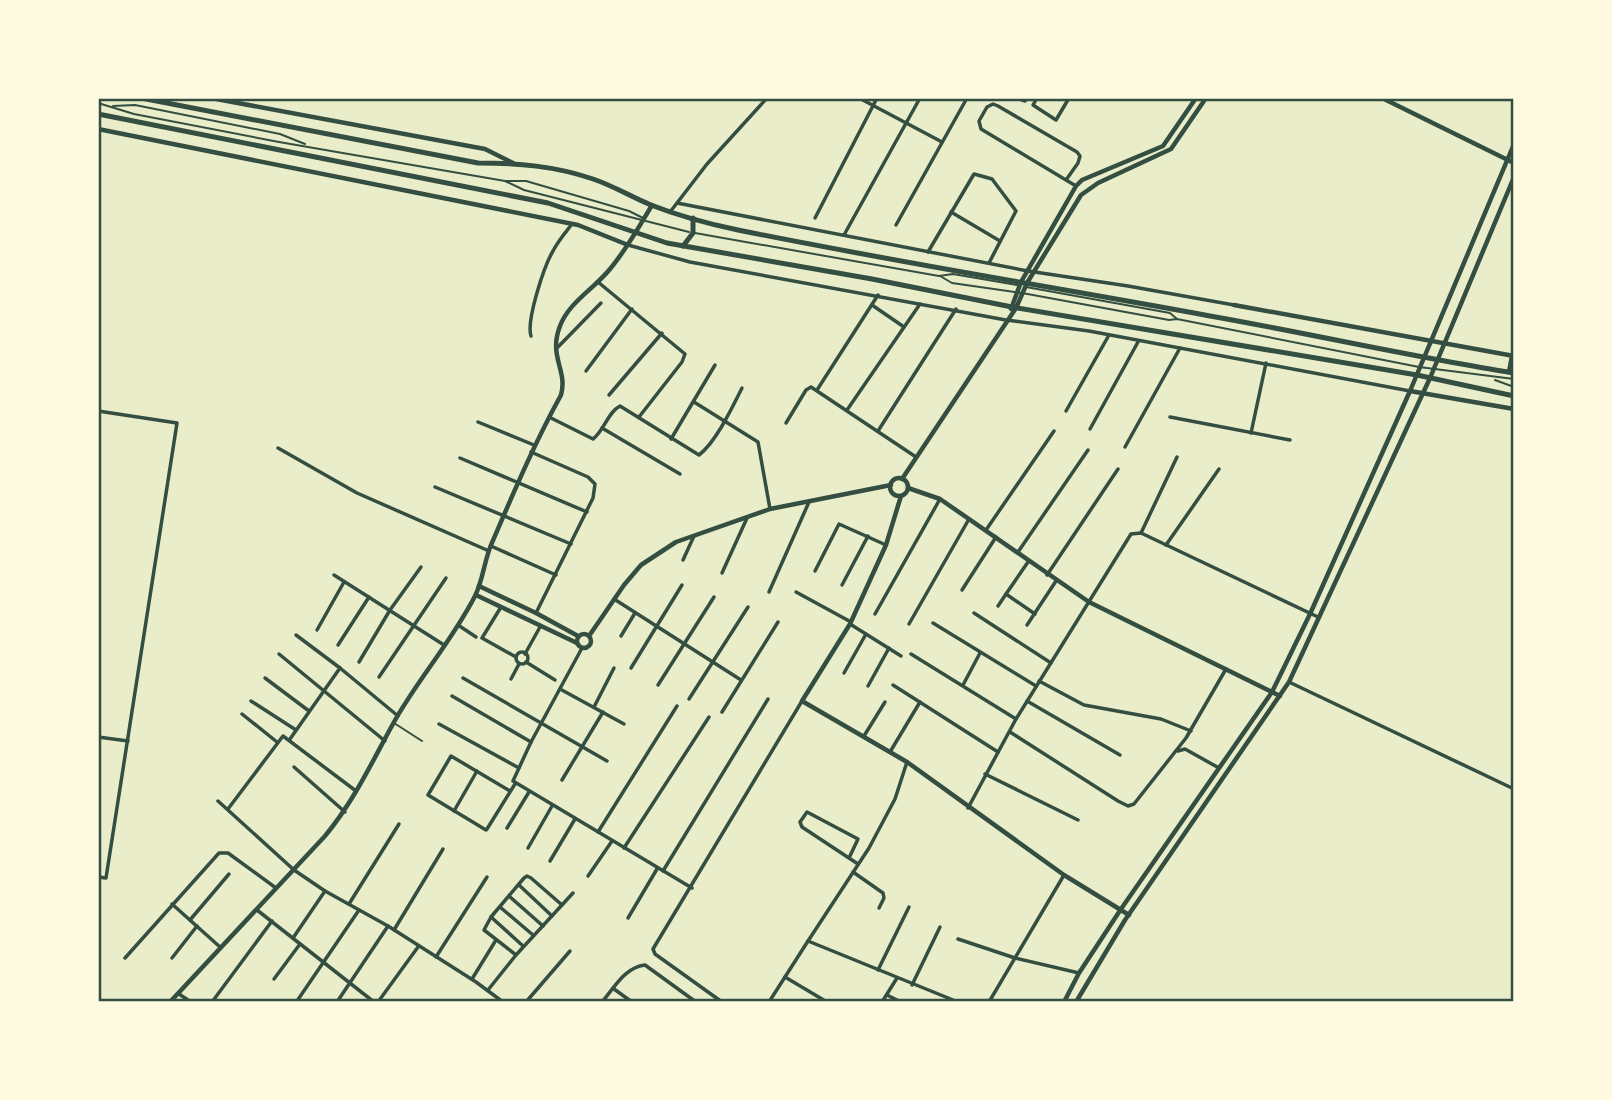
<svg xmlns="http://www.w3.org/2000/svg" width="1612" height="1100" viewBox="0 0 1612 1100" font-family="'Roboto Condensed',sans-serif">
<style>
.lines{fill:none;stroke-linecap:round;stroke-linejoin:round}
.service{stroke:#344e41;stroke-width:2}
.minor{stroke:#344e41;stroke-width:3.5}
.tertiary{stroke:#344e41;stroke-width:4.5}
.secondary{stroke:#344e41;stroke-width:5}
.neatline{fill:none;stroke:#344e41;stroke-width:2.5}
</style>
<rect width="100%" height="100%" fill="#e9edc9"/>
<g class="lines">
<g class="service">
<path d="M98 103 134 114 279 142 505 181H526L629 211 643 218"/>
<path d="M113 106 135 105 280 134 305 144"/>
<path d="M505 181 524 190 689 232"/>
<path d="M695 233 939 276 953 274 1017 285"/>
<path d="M940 276 952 283 1022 293 1169 320 1177 319 1419 367 1514 379"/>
<path d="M1026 287 1170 313 1177 319"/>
<path d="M1495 380 1514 387"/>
<path d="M394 723 422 741"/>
</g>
<g class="minor">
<path d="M859 98 942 142"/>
<path d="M1017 98 1025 101 1027 98"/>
<path d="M1037 98 1033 105 1056 120 1069 98"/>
<path d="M1066 180 1078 163 1080 156 1077 152 998 106 993 104 987 107 979 121 981 129 1076 186"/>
<path d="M677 203 707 164 767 98"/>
<path d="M670 212 677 203 1028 271 1128 286 1234 305"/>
<path d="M951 212 1000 241"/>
<path d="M815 218 877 98"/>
<path d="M896 225 967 98"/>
<path d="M844 235 920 98"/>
<path d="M628 245 690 262 1006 320 1089 331 1410 391"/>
<path d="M928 252 974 174 992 179 1016 211 989 263"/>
<path d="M598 282 685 354 682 362 639 417"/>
<path d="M872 305 904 327"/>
<path d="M531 336C526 321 544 266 553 251 558 241 565 233 572 224"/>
<path d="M556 349 601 303"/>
<path d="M586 371 632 309"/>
<path d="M817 390 878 295"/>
<path d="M609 395 662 333"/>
<path d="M694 402 758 442 770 509"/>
<path d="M847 410 920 304"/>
<path d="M98 411 177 423 106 878 98 877"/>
<path d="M1066 411 1109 335"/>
<path d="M549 417 593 439C604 431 608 412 620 406L699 455C716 442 732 408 742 388"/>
<path d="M1170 417 1290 440"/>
<path d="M478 422 534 445"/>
<path d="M786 423 806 390 811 387 916 457"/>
<path d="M602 428 680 474"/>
<path d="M1090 429 1138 342"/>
<path d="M878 431 956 309"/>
<path d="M1251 433 1266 363"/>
<path d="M671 439 715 365"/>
<path d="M1125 447 1180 348"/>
<path d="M278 448 357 493 489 551"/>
<path d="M531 452 588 477 595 484 593 498 536 613"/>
<path d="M460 458 587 512"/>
<path d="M435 487 571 544"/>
<path d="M986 530 1054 431"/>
<path d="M1141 533 1177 457"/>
<path d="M1166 545 1219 469"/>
<path d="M491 546 556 575"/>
<path d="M1018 552 1088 450"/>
<path d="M683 560 694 536"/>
<path d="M1028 562 1006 594 1035 614"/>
<path d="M815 571 839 524 886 545"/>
<path d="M722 573 747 518"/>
<path d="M334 575 444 645"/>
<path d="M1047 575 1118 469"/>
<path d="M842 585 868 536"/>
<path d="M962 590 996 537"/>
<path d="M769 592 809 502"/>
<path d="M796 592 851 622"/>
<path d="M614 599 741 680"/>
<path d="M998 606 1006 594"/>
<path d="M501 607 482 638 516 657"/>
<path d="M974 613 1051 663"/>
<path d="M875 614 940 499"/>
<path d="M933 623 1036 686"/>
<path d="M850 624 901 656"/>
<path d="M909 624 969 519"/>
<path d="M458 625 476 637"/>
<path d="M1027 625 1056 581"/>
<path d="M317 630 344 582"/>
<path d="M296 635 340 668 398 716"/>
<path d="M621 636 635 613"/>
<path d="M338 645 369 597"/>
<path d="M582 648 531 742 513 781 692 888"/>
<circle cx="522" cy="658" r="6"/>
<path d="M279 654 385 741"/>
<path d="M525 654 540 627"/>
<path d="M911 654 1016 719"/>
<path d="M359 662 390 610 421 567"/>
<path d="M526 662 555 680"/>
<path d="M631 668 682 585"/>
<path d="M844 673 866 634"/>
<path d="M379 677 446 578"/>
<path d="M265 678 309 711"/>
<path d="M463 678 607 761"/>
<path d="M511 679 519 664"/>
<path d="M1039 681 1084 705 1161 719 1191 731"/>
<path d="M1289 682 1514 789"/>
<path d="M658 685 714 597"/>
<path d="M893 685 998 752"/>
<path d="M963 685 980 653"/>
<path d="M868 686 889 648"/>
<path d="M560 689 624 724"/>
<path d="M452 696 531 742"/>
<path d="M689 699 748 607"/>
<path d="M251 701 296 730"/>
<path d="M1027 701 1120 755"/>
<path d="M594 707 614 668"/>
<path d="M722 712 778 622"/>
<path d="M242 714 277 742"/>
<path d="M439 724 519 768"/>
<path d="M1010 732 1118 801 1128 806 1134 804 1186 738 1226 669"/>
<path d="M864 736 885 702"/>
<path d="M98 737 128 741"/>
<path d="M290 739 340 668"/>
<path d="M1178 751 1185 749 1219 768"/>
<path d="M890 752 920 702"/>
<path d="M294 767 345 812"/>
<path d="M985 774 1078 820"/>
<path d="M562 780 603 712"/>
<path d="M510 791 451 756 428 795 486 830 487 829 515 784"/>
<path d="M218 801 294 870 325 891 388 926 476 982 503 1002"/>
<path d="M968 808 1016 719 1131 534 1141 533 1318 617"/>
<path d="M228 809 283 736 356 791"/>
<path d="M454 811 477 771"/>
<path d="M507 828 529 792"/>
<path d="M598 832 677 706"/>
<path d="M528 848 552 806"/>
<path d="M624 848 709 717"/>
<path d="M849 858 858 839 807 812 800 822 802 827 858 864"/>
<path d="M550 861 575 819"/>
<path d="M663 871 768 699"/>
<path d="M853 872 883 893 884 898 879 908"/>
<path d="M588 876 612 841"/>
<path d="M519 885 552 916"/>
<path d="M509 896 543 926"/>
<path d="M172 904 220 947"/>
<path d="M349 904 399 824"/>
<path d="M500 907 533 935"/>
<path d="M257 910 374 1002"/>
<path d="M491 917 523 946"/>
<path d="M628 918 657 869"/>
<path d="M190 920 229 874"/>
<path d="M394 930 443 849"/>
<path d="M293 938 325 891"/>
<path d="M958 939 1015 958 1079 973"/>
<path d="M808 941 869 848 895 799 907 762"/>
<path d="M516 955 484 930 491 917 524 878 527 876 531 878 562 905"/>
<path d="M436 957 487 877"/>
<path d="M125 958 219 853H228L276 888"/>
<path d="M172 958 197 926"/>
<path d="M878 970 909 907"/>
<path d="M785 977 827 1002"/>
<path d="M274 979 300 944"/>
<path d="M472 979 496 940"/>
<path d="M912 985 940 927"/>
<path d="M614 989 632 1002"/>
<path d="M488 990 516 955 573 893"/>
<path d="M179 994 191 1002"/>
<path d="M887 995 901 1002"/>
<path d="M297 1001 359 910"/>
<path d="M212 1002 272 921"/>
<path d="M337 1002 388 926"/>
<path d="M378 1002 418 947"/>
<path d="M526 1002 570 951"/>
<path d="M602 1002C614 988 625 967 645 965L696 1002"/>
<path d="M722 1002 655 954 653 949 802 701"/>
<path d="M769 1002 808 941 958 1002"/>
<path d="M882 1002 897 978"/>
<path d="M989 1002 1064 875"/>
</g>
<g class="tertiary">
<path d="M211 98 485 149 513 163"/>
<path d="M1382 98 1514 163"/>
<path d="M98 129 578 225 628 245"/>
<path d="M1234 305 1514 356"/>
<path d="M1011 309 1021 282 1076 186 1082 180 1163 146 1196 98"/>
<path d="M1509 372 1512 356"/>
<path d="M1410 391 1514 409"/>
<circle cx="899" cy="487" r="9"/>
<path d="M902 479 1016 308 1027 283 1081 195 1098 183 1171 149 1206 98"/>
<path d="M908 488 940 499 1089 602 1280 696"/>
<path d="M901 496 886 545 850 624 802 701 907 762 1064 875 1129 915"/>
<path d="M479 586 536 613 578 636"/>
<path d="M476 595 577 643"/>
<circle cx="584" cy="641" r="7"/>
<path d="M589 636 624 585 641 565 676 542 770 509 891 485"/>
<path d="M170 1002 325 836C354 801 372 762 394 722 418 679 452 641 475 596 483 580 484 562 491 545 513 494 534 444 561 395 568 370 548 357 560 326 569 302 594 289 610 269 626 250 639 227 652 205"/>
<path d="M1064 1002 1079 973 1121 909 1272 692 1310 614 1410 391 1514 144"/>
<path d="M1076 1002 1125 920 1289 682 1430 378 1514 177"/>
</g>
<g class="secondary">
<path d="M141 98 478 163C518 163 555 166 593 179 614 186 631 197 651 205 679 216 709 224 738 230 895 262 1053 287 1210 316 1312 334 1412 357 1514 373"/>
<path d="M98 114 548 203 667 243 872 279 1012 307 1417 375 1514 396"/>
<path d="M683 246 693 233V218"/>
</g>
</g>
<rect width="1612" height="1100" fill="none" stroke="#fefae0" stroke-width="200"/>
<rect x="100" y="100" width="1412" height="900" class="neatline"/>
</svg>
